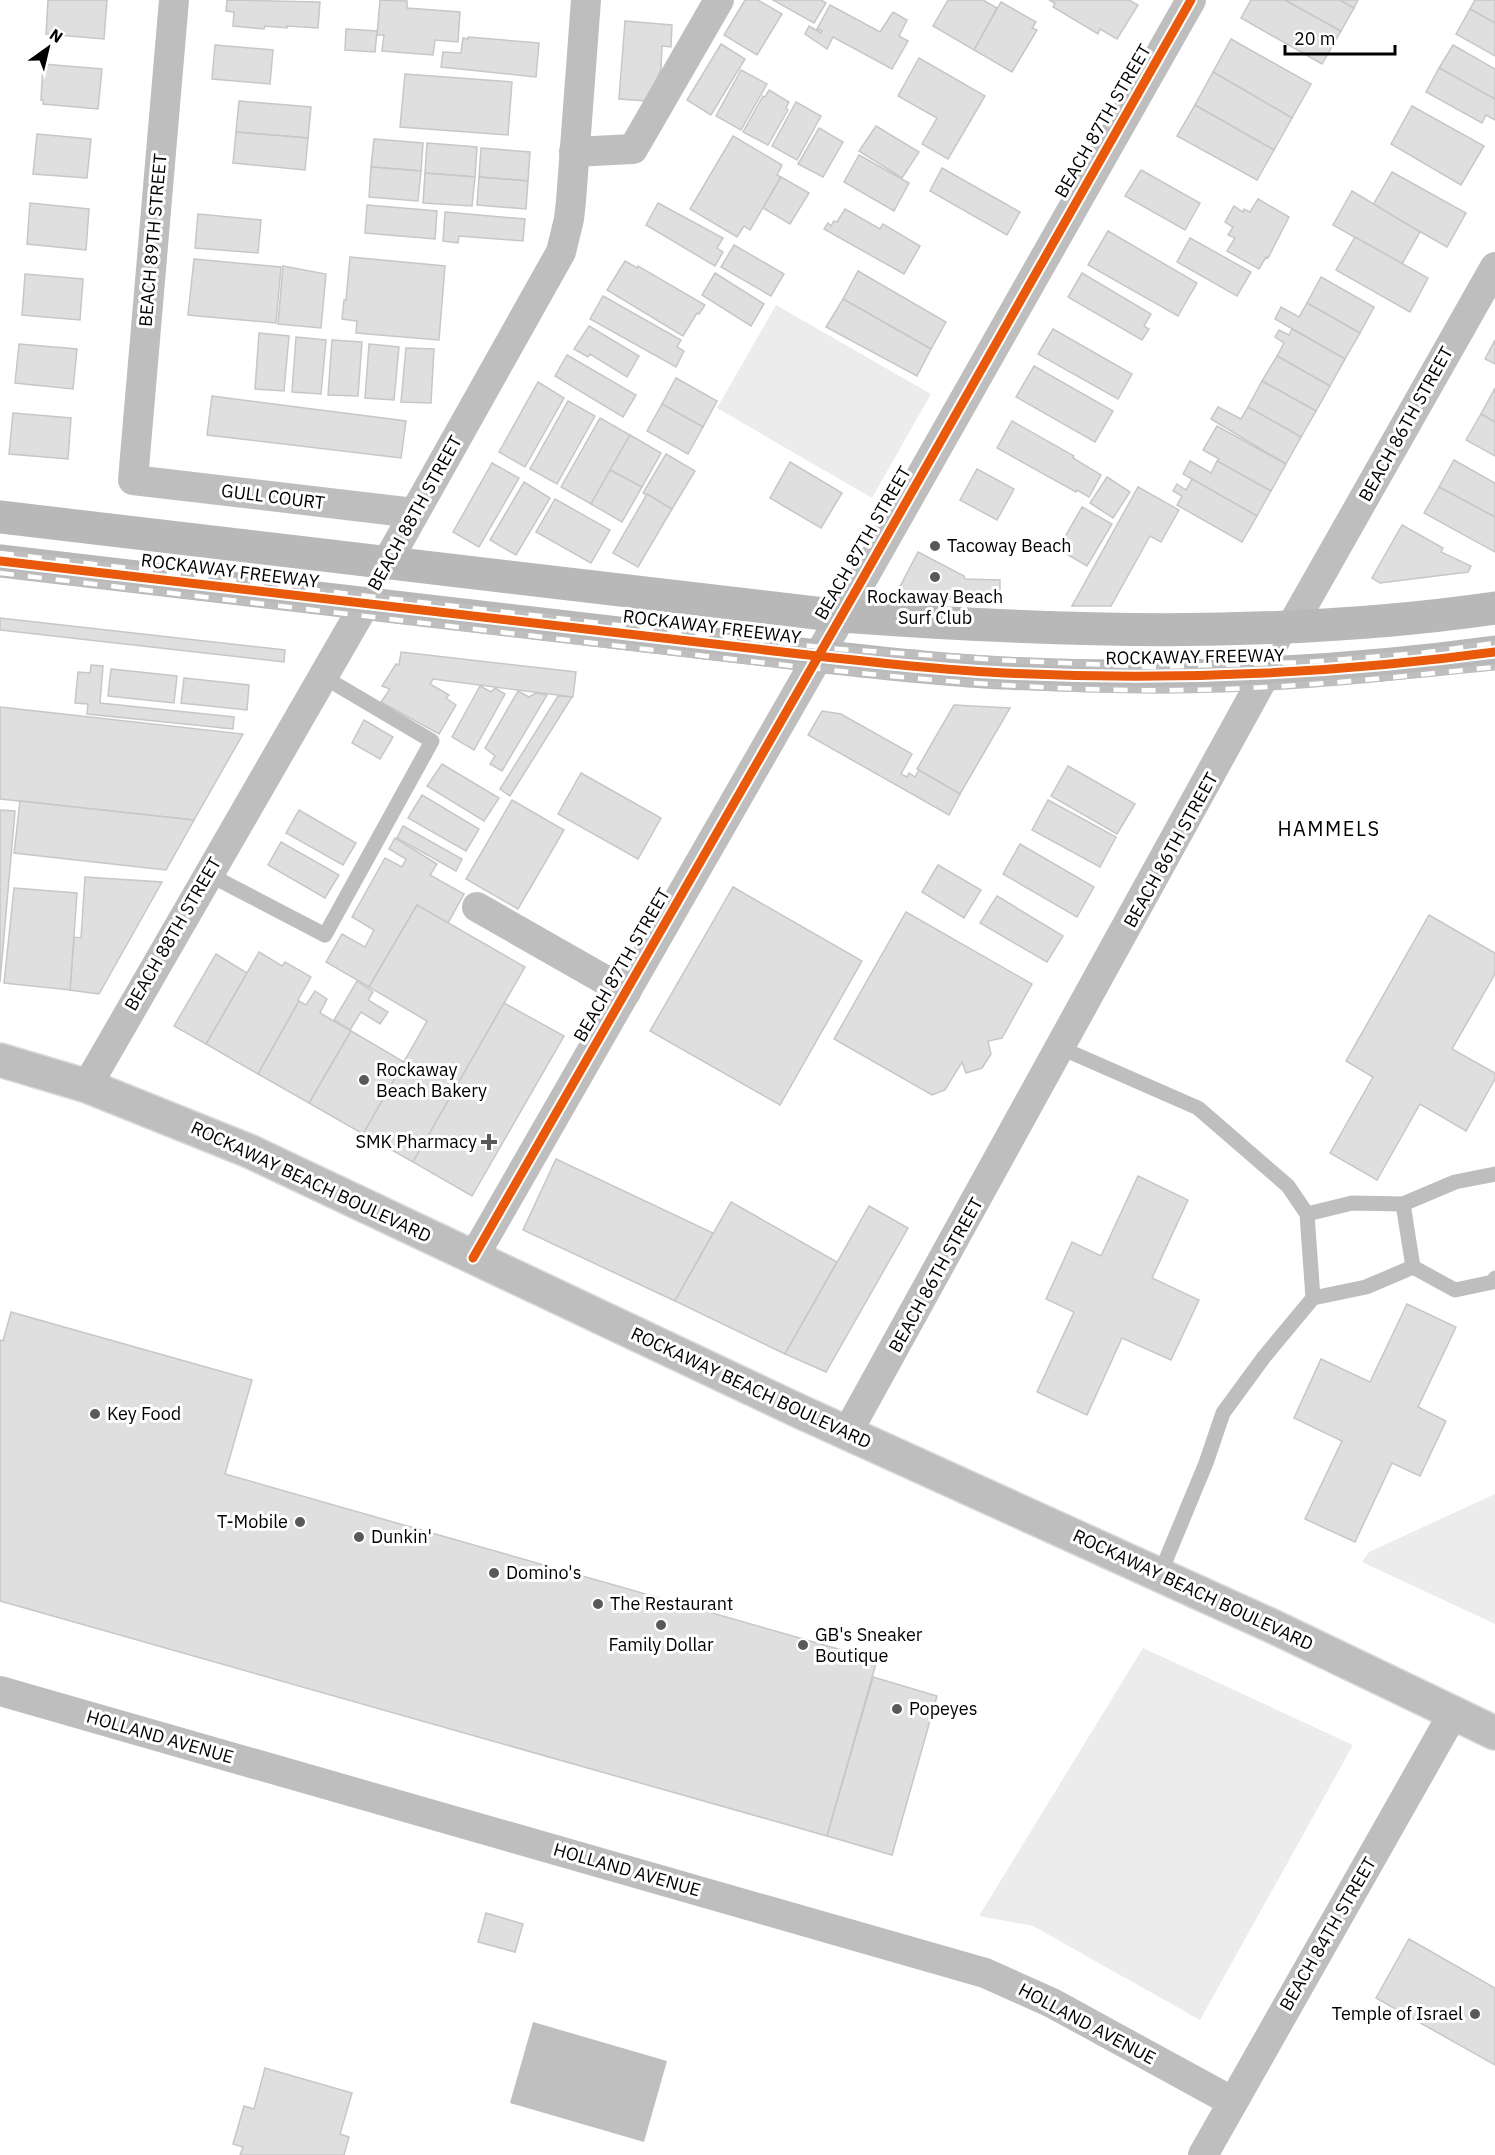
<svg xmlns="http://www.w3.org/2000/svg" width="1495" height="2155" viewBox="0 0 1495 2155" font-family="'IBM Plex Sans',sans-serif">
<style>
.green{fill:#ececec}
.water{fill:#bfbfbf}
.building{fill:#dfdfdf;stroke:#c7c7c7;stroke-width:1.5}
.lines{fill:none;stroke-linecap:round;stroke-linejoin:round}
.primary-casing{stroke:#dbdbdb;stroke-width:36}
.lane{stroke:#bebebe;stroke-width:15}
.street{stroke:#bebebe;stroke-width:30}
.secondary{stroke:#b8b8b8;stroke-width:33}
.primary{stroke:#bebebe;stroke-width:33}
.rail-casing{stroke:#bebebe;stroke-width:7}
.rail{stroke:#fff;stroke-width:4.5;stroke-dasharray:14;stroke-linecap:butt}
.cycleway-casing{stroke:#fff;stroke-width:13}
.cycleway{stroke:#e8590c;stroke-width:9}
.poi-dot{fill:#595959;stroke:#fff;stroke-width:2}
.labels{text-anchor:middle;stroke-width:6;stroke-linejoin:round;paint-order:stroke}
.street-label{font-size:18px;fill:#000;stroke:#fff}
.poi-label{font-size:18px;fill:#000;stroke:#fff;text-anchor:start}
.neighbourhood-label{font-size:20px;letter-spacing:1.5px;fill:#000;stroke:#fff}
</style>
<rect width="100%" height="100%" fill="#fff"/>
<g class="green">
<path d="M776 305 931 394 872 498 717 408Z"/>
<path d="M1495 1494V1624L1362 1562 1369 1552Z"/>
<path d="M1143 1648 1353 1745 1200 2020 1033 1926 979 1916Z"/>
</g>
<path class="water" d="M533 2022 667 2061 644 2142 510 2103Z"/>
<g class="building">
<path d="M48 0H107L104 39 46 34Z"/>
<path d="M227 0 320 2 318 28 287 26V28L265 26 264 29 233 26 234 12 226 11Z"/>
<path d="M380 0 407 1V8L460 12 458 42 435 40 433 55 382 51 384 35H377Z"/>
<path d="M745 0H758L782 14 757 55 724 35Z"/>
<path d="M773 0H821L826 3 814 23Z"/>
<path d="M948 0H983L997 8 974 50 933 26Z"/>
<path d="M1049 0H1129L1138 5 1117 39 1100 29 1098 34 1053 7 1055 3Z"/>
<path d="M1251 0H1285L1341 31 1322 64 1241 18Z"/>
<path d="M1285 0H1340L1354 8 1341 31Z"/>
<path d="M1340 0H1358L1354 8Z"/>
<path d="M1475 0H1495V23L1470 9Z"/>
<path d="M1001 2 1036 22 1032 28 1037 30 1012 72 974 50Z"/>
<path d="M830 5 880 32 893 12 907 20 899 36 908 41 892 69 833 37 827 49 805 34 809 26 821 33 822 31 817 29Z"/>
<path d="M1470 9 1495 23V56L1456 34Z"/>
<path d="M625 21 672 25 671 47 662 46 661 69 647 101 619 99Z"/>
<path d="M346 29 377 31 375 52 345 50Z"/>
<path d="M468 37 539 43 536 77 441 67 443 52 461 53 463 38 468 39Z"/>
<path d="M1231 39 1311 84 1292 118 1213 72Z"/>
<path d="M721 44 745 59 711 115 687 100Z"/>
<path d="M215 45 273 50 270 84 212 79Z"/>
<path d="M1453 45 1495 69V99L1439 68Z"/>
<path d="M919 58 985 96 948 159 922 144 937 118 898 96Z"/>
<path d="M43 64 102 69 98 109 43 104V100H41Z"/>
<path d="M1439 68 1495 99V120L1486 115 1482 123 1426 92Z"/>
<path d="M741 70 767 84 741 130 716 116Z"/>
<path d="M1213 72 1292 118 1274 150 1195 105Z"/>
<path d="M405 74 512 82 508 135 400 127Z"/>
<path d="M769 90 789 102 786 108 788 110 768 145 743 132 763 96 765 97Z"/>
<path d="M239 101 311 107 308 138 236 132Z"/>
<path d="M796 102 821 116 797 160 772 146Z"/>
<path d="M1195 105 1274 150 1257 180 1177 136Z"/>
<path d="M1412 106 1484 146 1461 185 1391 144Z"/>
<path d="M876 126 919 152 902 178 859 151Z"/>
<path d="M819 128 843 142 823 177 798 164Z"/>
<path d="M236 132 308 138 305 170 233 163Z"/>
<path d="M37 134 91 139 87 178 33 174Z"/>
<path d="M733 136 782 165 777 175 781 177 750 230 744 226 737 237 690 209Z"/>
<path d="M374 139 423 143 421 171 371 167Z"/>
<path d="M427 143 477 147 475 177 425 173Z"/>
<path d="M481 148 530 152 528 181 479 177Z"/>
<path d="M859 155 909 183 894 211 844 182Z"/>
<path d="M371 167 421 171 418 201 369 197Z"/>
<path d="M942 168 1020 212 1007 235 930 191Z"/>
<path d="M1141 170 1200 203 1185 230 1125 196Z"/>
<path d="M1392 172 1466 213 1447 247 1373 205Z"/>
<path d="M425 173 475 177 472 206 423 203Z"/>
<path d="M479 177 528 181 526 209 477 205Z"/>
<path d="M781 177 809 193 790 224 763 208Z"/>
<path d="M1352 191 1420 232 1402 264 1333 225Z"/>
<path d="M1258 199 1289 217 1268 258 1266 257 1259 269 1227 251 1235 238 1228 235 1233 227 1225 222 1234 206 1243 212 1244 209 1250 212Z"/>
<path d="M30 203 89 209 86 250 27 244Z"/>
<path d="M658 203 723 238 717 248 723 252 715 266 646 225Z"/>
<path d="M367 205 437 211 435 239 365 233Z"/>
<path d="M845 209 880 229 883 224 920 246 904 274 824 229 828 223 831 226 834 221 837 222Z"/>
<path d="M445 212 525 219 523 241 459 236 458 243 443 241Z"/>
<path d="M198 214 261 220 258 253 195 248Z"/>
<path d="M1108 231 1197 283 1178 316 1088 265Z"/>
<path d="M1355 237 1428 278 1410 312 1336 270Z"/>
<path d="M1190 238 1251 272 1237 296 1177 262Z"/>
<path d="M734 245 784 274 771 296 721 267Z"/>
<path d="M350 257 445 266 439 340 356 333 357 321 342 319 344 300H346Z"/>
<path d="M194 259 281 267 276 323 188 315Z"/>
<path d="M625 261 637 268 638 266 705 305 699 314 697 313 683 336 607 290Z"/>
<path d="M283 266 326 274 321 328 278 324Z"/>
<path d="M858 271 946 322 931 349 843 299Z"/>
<path d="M715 273 764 304 751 326 702 295Z"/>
<path d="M1082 273 1151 314 1144 326 1149 329 1142 340 1068 297Z"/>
<path d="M25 274 83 279 80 320 22 315Z"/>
<path d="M1321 277 1374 307 1360 333 1307 303Z"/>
<path d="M603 296 681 340 677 347 684 351 676 367 590 319Z"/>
<path d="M843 299 931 349 917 376 826 327Z"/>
<path d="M1307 303 1360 333 1345 359 1275 319 1281 307 1299 317Z"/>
<path d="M589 326 639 356 627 377 590 354 588 357 574 349Z"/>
<path d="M1053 329 1132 374 1118 399 1038 354Z"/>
<path d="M1292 329 1345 359 1330 386 1277 356 1284 343 1275 337 1279 330 1289 335Z"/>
<path d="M259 333 289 336 284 391 255 389Z"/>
<path d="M296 337 326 340 321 394 292 392Z"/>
<path d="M332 340 362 342 358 396 328 395Z"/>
<path d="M1495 340V364L1485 359Z"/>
<path d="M19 344 77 349 73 389 15 383Z"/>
<path d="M369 344 399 347 394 400 365 398Z"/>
<path d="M406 348 434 349 431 403 401 402Z"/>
<path d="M567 355 636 395 623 417 555 376Z"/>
<path d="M1277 356 1330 386 1316 411 1262 381Z"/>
<path d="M1034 366 1113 411 1095 442 1016 397Z"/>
<path d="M676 378 717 401 703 427 662 404Z"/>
<path d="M1262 381 1316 411 1301 437 1248 407Z"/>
<path d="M538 382 564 398 525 467 499 452Z"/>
<path d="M1495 388V422L1481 414Z"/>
<path d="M212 396 406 421 401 458 207 435Z"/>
<path d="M568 401 595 416 557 484 530 469Z"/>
<path d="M662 404 703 427 688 454 647 431Z"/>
<path d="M1218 407 1241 419 1248 407 1301 437 1286 464 1211 419Z"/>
<path d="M13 413 71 418 68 459 9 454Z"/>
<path d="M1481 414 1495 422V456L1466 440Z"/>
<path d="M600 418 630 435 591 504 561 487Z"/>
<path d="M1012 421 1074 456 1073 458 1101 475 1089 497 1077 490 1076 492 997 448Z"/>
<path d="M1217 426 1286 464 1271 491 1217 461 1219 459 1203 450Z"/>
<path d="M630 435 661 453 642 487 610 470Z"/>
<path d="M666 454 695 471 672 509 643 493Z"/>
<path d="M1454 460 1495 483V517L1439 487Z"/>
<path d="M1190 461 1211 473 1217 461 1271 491 1257 516 1183 474Z"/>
<path d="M790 462 842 493 821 528 770 498Z"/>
<path d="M492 463 519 478 479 547 453 532Z"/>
<path d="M977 469 1014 489 997 520 960 500Z"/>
<path d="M610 470 642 487 622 522 591 504Z"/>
<path d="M1107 477 1130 492 1113 518 1090 503Z"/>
<path d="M1192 479 1257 516 1242 542 1177 505 1182 496 1173 491 1177 484 1186 490Z"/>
<path d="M524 482 550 498 516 555 490 540Z"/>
<path d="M1138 487 1179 510 1161 542 1150 536 1111 606H1072Z"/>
<path d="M1439 487 1495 517V552L1424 513Z"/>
<path d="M647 494 672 509 638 567 613 553Z"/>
<path d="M555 499 610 530 591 563 536 532Z"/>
<path d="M1082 507 1112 524 1087 566 1058 549Z"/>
<path d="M1402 525 1443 548 1441 552 1471 566 1468 572 1380 583 1372 578Z"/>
<path d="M918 552 964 576 965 579 1000 580V601L894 598Z"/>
<path d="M0 618 285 650 284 662 0 630Z"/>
<path d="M401 652 576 672 573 697 433 679 430 684 449 695 446 698 456 705 439 734 381 702 390 689 382 686 396 664 399 665Z"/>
<path d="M91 665 103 666 100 703 234 717 233 729 87 714 88 704 75 703 78 672 90 673Z"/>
<path d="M111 669 177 676 174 703 108 696Z"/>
<path d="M184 678 249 685 247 710 181 703Z"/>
<path d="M480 686 491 692 495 688 505 694 474 750 452 737Z"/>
<path d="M518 691 529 697 536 693 547 695 502 771 490 764 495 756 485 748Z"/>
<path d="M558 696 572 697 510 796 500 789Z"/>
<path d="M954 705 1010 708 960 794 917 769Z"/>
<path d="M0 707 243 734 194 820 0 799Z"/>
<path d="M822 711 841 714 912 754 901 774 907 777 909 773 915 777 919 770 960 794 949 815 808 735Z"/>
<path d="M364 720 393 737 380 759 352 743Z"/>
<path d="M442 764 499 798 484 821 427 786Z"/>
<path d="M1068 766 1135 804 1117 834 1051 796Z"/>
<path d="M581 773 661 818 638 859 558 814Z"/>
<path d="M422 795 479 829 466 851 408 818Z"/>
<path d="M512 800 564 830 518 909 466 879Z"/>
<path d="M1048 800 1116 837 1100 867 1032 830Z"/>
<path d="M20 801 194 820 166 870 14 853Z"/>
<path d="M0 810 15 811 0 982Z"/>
<path d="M299 810 356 843 343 865 286 833Z"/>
<path d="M403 826 462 859 456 871 397 838Z"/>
<path d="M395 838 437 864 430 875 464 894 448 923 417 905 369 987 326 962 342 934 365 947 374 930 352 917 385 858 402 867 406 859 389 849Z"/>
<path d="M281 842 339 875 325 898 268 865Z"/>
<path d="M1020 844 1094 887 1077 917 1003 874Z"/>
<path d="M938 865 981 890 964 918 922 892Z"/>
<path d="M85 877 162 882 99 994 70 990 74 937 81 938Z"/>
<path d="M733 887 862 961 780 1105 650 1031Z"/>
<path d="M14 888 77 893 70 990 4 983Z"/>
<path d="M997 896 1063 936 1047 962 980 923Z"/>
<path d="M417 905 525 967 413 1162 363 1134 427 1021 369 987Z"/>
<path d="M906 912 1032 984 1002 1038 988 1041 991 1054 982 1068 966 1073 962 1062 945 1090 932 1095 834 1039Z"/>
<path d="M1429 915 1495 953V974L1452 1049 1495 1073V1079L1466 1131 1420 1104 1377 1180 1330 1153 1373 1077 1346 1061Z"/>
<path d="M259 952 282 966 285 962 311 977 298 1000 299 1001 258 1074 206 1044Z"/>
<path d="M216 954 247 973 206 1044 174 1026Z"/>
<path d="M357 981 373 992 368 1000 388 1012 380 1024 361 1012 350 1030 334 1020Z"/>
<path d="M315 991 327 999 320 1013 351 1031 309 1103 258 1074 299 1001 306 1005Z"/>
<path d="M504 1003 564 1036 472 1196 413 1162Z"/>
<path d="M351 1031 404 1062 363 1134 309 1103Z"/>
<path d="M556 1159 713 1233 675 1301 523 1230Z"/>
<path d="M1138 1176 1188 1200 1152 1278 1199 1300 1171 1360 1122 1338 1087 1415 1037 1392 1074 1312 1046 1299 1072 1242 1101 1256Z"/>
<path d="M731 1202 837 1262 785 1354 675 1301Z"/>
<path d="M869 1206 908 1228 826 1372 785 1354Z"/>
<path d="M1407 1304 1456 1327 1418 1407 1446 1421 1420 1476 1392 1463 1355 1542 1305 1519 1342 1441 1294 1418 1321 1359 1370 1382Z"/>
<path d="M11 1312 252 1380 225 1474 877 1660 827 1836 0 1601V1340L3 1341Z"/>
<path d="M873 1677 937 1696 892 1855 827 1836Z"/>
<path d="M486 1913 523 1924 515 1952 478 1942Z"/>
<path d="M1409 1939 1495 1988V2065L1376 1998Z"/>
<path d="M265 2068 352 2093 340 2134 349 2137 344 2155H240L243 2147 233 2144 244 2106 254 2109Z"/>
</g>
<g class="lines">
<g class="primary-casing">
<path id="primary" d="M0 1060 87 1086 249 1151 801 1412 1272 1626 1495 1733"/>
</g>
<g class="lane">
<path d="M365 604 387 562"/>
<path d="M1266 673 1291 627"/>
<path d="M208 874 325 935 432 741 322 676"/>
<path d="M1061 1048 1198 1108 1288 1186 1307 1214 1313 1298 1264 1357 1223 1413 1206 1463 1160 1574"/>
<path d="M1403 1204 1413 1267 1455 1290 1493 1282 1495 1278"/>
<path d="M1307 1214 1352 1203 1403 1204 1455 1182 1495 1174"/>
<path d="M1313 1298 1366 1287 1413 1267"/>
</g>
<g class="street">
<path d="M174 0 133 480 414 513"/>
<path d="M574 152 633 149 719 0"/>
<path d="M387 562 561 252 569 219 571 201 586 0"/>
<path d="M1291 627 1495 267"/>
<path d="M477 907 626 992"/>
<path d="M87 1086 365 604"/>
<path d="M473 1258 854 594 1191 0"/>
<path d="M847 1433 1266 673"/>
<path d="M0 1691 985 1973 1052 2003 1233 2102"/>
<path d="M1203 2155 1454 1712"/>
</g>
<g class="secondary">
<path d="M0 517 841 616C1059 632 1278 639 1495 608"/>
<path d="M0 561 817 656C879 663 941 670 1004 673 1168 681 1332 674 1495 652"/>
</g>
<use href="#primary" class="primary"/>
<g class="rail-casing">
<g id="rail">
<path d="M0 553 642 628 839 649 999 660 1154 667 1308 662 1421 653 1495 643"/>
<path d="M0 573C215 598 430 624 645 649 837 671 1030 696 1224 689 1315 686 1405 676 1495 667"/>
</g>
</g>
<use href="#rail" class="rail"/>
<g class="cycleway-casing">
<g id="cycleway">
<path d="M0 561 817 656C879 663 941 670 1004 673 1168 681 1332 674 1495 652"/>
<path d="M473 1258 854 594 1191 0"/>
</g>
</g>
<use href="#cycleway" class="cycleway"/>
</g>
<g class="poi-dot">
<circle cx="935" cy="546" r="6"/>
<circle cx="935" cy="577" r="6"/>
<circle cx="364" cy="1080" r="6"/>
<path d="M486 1133h6v6h6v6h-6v6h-6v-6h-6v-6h6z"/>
<circle cx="95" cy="1414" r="6"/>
<circle cx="300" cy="1522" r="6"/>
<circle cx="359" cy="1537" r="6"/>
<circle cx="494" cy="1573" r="6"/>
<circle cx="598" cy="1604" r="6"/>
<circle cx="661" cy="1625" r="6"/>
<circle cx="803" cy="1645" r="6"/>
<circle cx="897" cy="1709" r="6"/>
<circle cx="1475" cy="2014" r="6"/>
</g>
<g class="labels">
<g class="street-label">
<text transform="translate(1103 121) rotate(-60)" y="6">BEACH 87TH STREET</text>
<text transform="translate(153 240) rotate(-85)" y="6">BEACH 89TH STREET</text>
<text transform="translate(1406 424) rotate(-61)" y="6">BEACH 86TH STREET</text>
<text transform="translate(273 497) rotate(7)" y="6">GULL COURT</text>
<text transform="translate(415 513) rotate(-61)" y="6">BEACH 88TH STREET</text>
<text transform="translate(863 543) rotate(-60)" y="6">BEACH 87TH STREET</text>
<text transform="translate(230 571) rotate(7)" y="6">ROCKAWAY FREEWAY</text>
<text transform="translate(712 627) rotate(7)" y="6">ROCKAWAY FREEWAY</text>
<text transform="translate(1195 657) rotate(-1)" y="6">ROCKAWAY FREEWAY</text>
<text transform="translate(1171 850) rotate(-61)" y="6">BEACH 86TH STREET</text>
<text transform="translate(173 934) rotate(-60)" y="6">BEACH 88TH STREET</text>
<text transform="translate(622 965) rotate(-60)" y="6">BEACH 87TH STREET</text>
<text transform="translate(311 1182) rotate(25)" y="6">ROCKAWAY BEACH BOULEVARD</text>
<text transform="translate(936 1275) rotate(-61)" y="6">BEACH 86TH STREET</text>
<text transform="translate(751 1388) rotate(25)" y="6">ROCKAWAY BEACH BOULEVARD</text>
<text transform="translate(1193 1590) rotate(25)" y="6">ROCKAWAY BEACH BOULEVARD</text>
<text transform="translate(160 1737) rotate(16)" y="6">HOLLAND AVENUE</text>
<text transform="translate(627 1870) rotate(16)" y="6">HOLLAND AVENUE</text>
<text transform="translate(1328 1934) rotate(-60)" y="6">BEACH 84TH STREET</text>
<text transform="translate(1087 2024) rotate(28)" y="6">HOLLAND AVENUE</text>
</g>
<g class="poi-label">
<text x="947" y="552">Tacoway Beach</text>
<text x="935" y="603" text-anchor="middle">Rockaway Beach<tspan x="935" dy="21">Surf Club</tspan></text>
<text x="376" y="1076">Rockaway<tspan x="376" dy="21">Beach Bakery</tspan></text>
<text x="477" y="1148" text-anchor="end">SMK Pharmacy</text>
<text x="107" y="1420">Key Food</text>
<text x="288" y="1528" text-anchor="end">T-Mobile</text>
<text x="371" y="1543">Dunkin'</text>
<text x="506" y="1579">Domino's</text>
<text x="610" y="1610">The Restaurant</text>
<text x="815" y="1641">GB's Sneaker<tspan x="815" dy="21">Boutique</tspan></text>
<text x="661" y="1651" text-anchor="middle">Family Dollar</text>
<text x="909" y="1715">Popeyes</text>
<text x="1463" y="2020" text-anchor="end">Temple of Israel</text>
</g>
<g class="neighbourhood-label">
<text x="1329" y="836">HAMMELS</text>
</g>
</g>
<g transform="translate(48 48) rotate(34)" stroke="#ffffff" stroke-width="4.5" paint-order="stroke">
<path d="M0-4.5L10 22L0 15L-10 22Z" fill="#000000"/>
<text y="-9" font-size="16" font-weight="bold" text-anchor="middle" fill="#000000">N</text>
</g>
<path d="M1285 45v9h110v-9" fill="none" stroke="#000000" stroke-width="3"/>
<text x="1294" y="45" font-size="18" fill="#000000" stroke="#ffffff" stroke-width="4.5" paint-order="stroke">20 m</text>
</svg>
